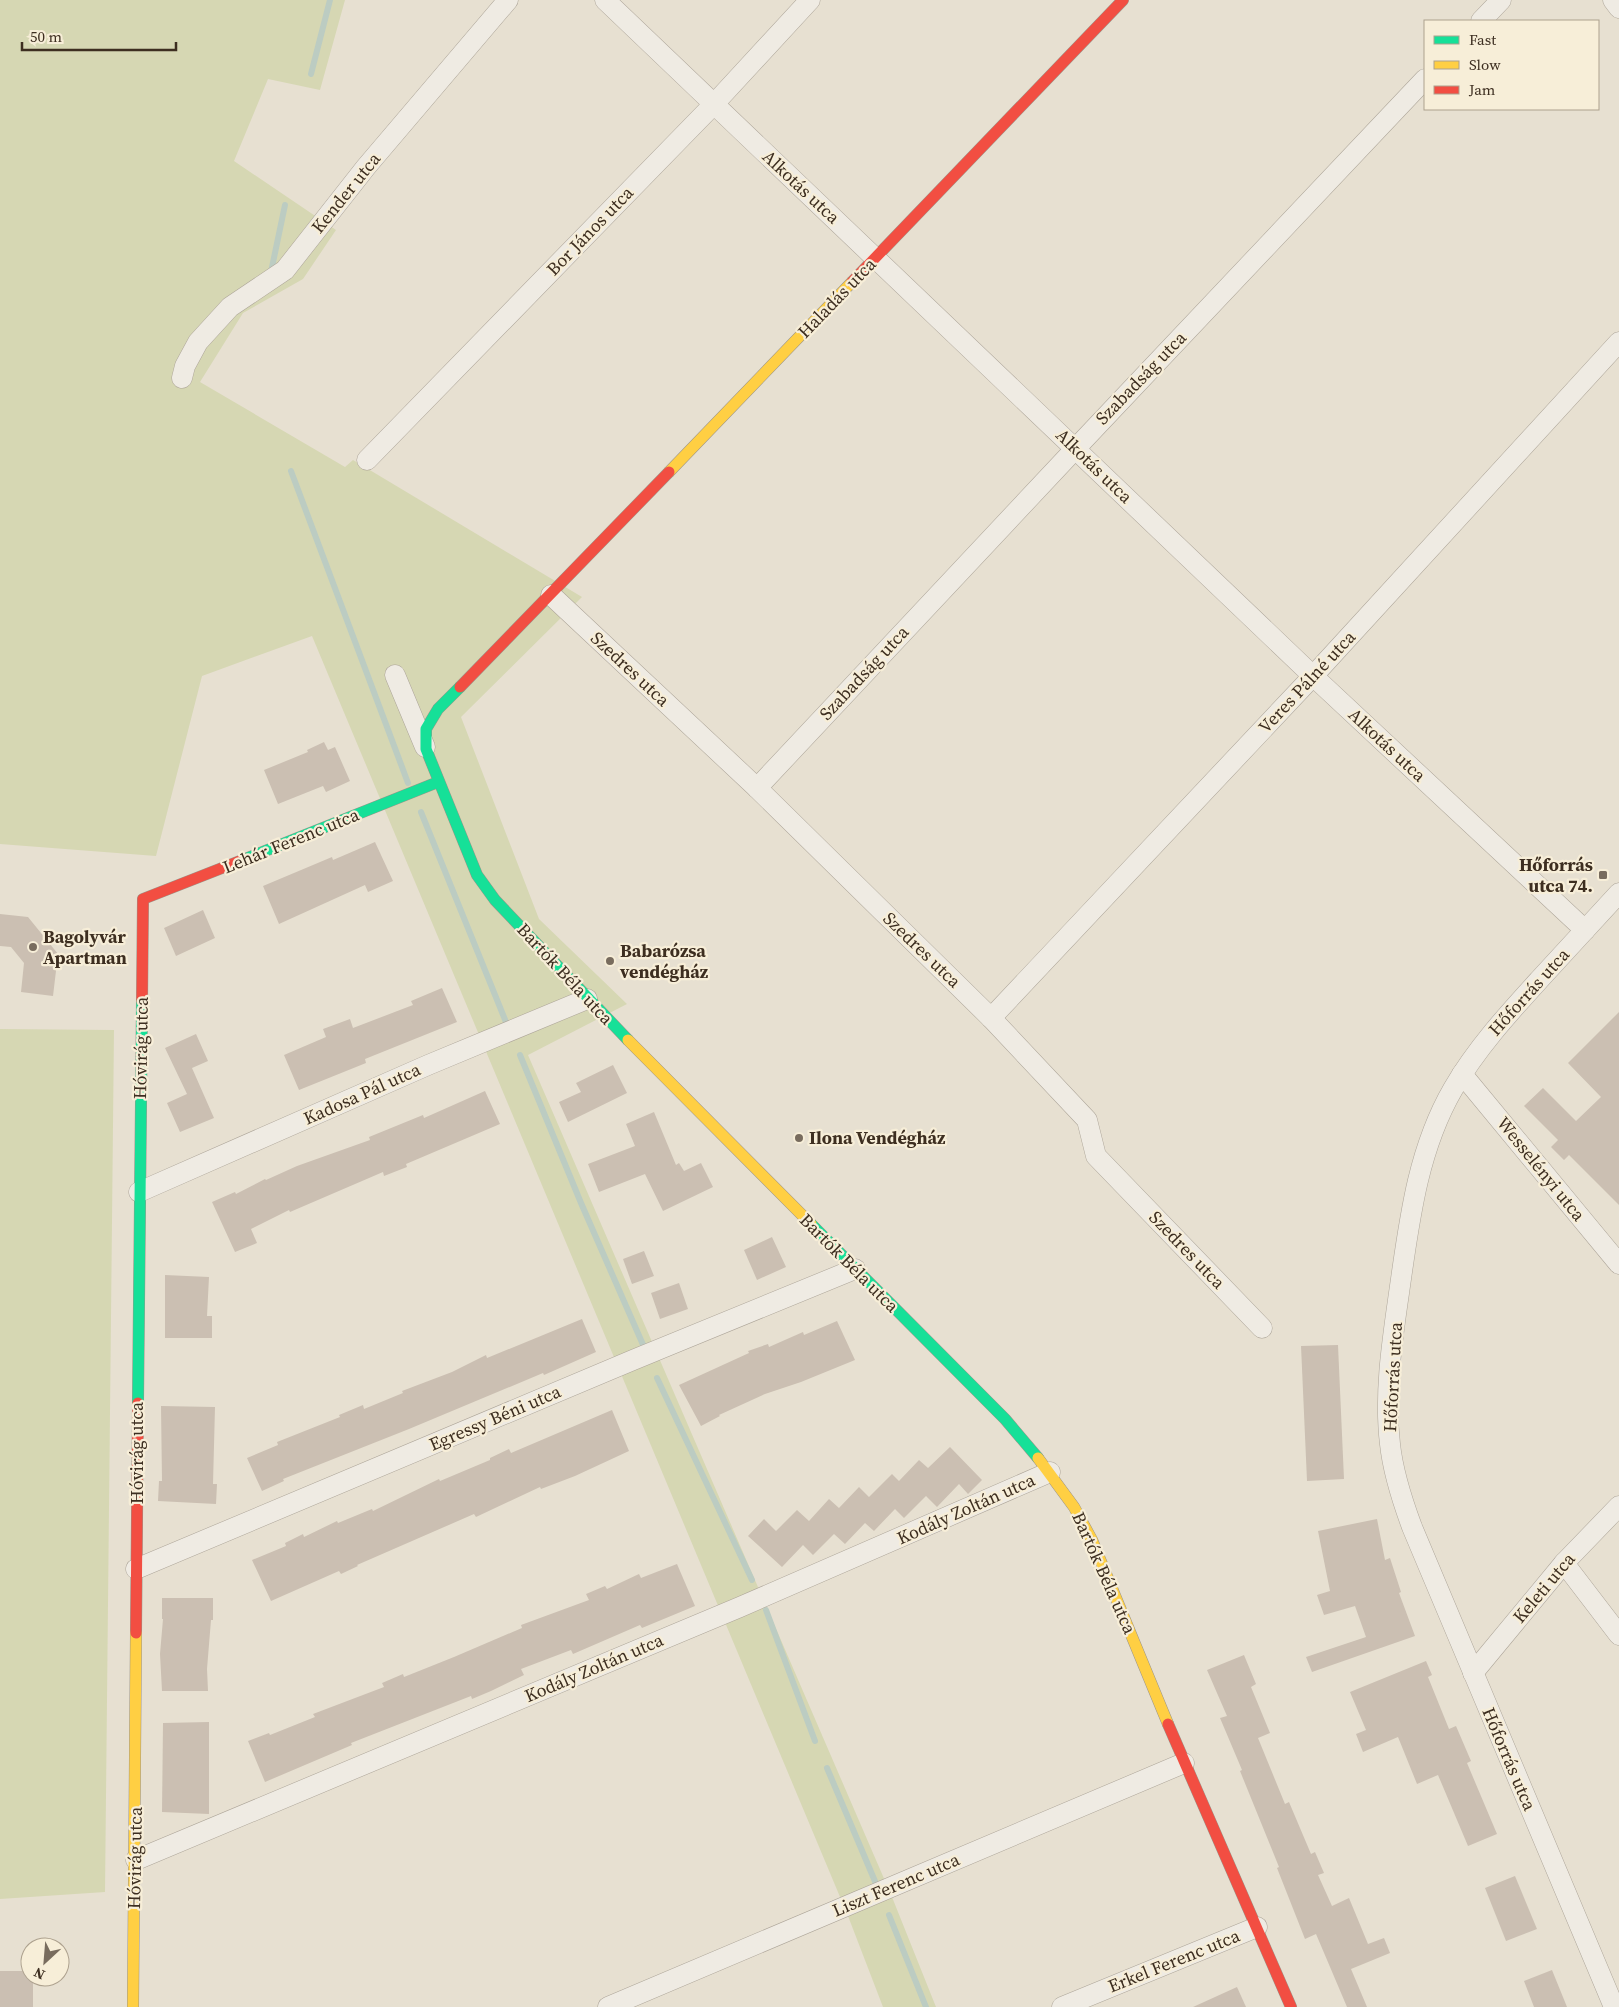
<svg xmlns="http://www.w3.org/2000/svg" width="1619" height="2007" viewBox="0 0 1619 2007" font-family="'Source Serif 4',serif">
<style>
.green{fill:#d6d7b3}
.lines{fill:none;stroke-linecap:round;stroke-linejoin:round}
.stream{stroke:#bcccc2;stroke-width:6}
.building{fill:#cbbfb2}
.street-casing{stroke:#ada599;stroke-width:21}
.fast-casing{stroke:#9c958a;stroke-width:12}
.slow-casing{stroke:#9c958a;stroke-width:12}
.jam-casing{stroke:#9c958a;stroke-width:12}
.street{stroke:#efebe3;stroke-width:20}
.fast{stroke:#16e098;stroke-width:11}
.slow{stroke:#ffcf43;stroke-width:11}
.jam{stroke:#f24e42;stroke-width:11}
.poi-dot{fill:#786c5e;stroke:#f7eed8;stroke-width:2}
.labels{text-anchor:middle;stroke-width:4.5;stroke-linejoin:round;paint-order:stroke}
.street-label{font-size:18px;fill:#3d2e20;stroke:#f7eed8}
.poi-label{font-size:18px;font-weight:bold;fill:#3d2e20;stroke:#f7eed8;text-anchor:start}
</style>
<rect width="100%" height="100%" fill="#e7e0d1"/>
<g class="green">
<path d="M0 0H345L320 90 268 79 234 161 336 230 303 279 243 313 200 382 345 467 353 460 582 597 461 717 539 919 627 1004 528 1055 892 1897 936 2007H883L848 1916 312 636 202 676 156 856 0 844Z"/>
<path d="M0 1029 114 1030 105 1892 0 1899Z"/>
</g>
<g class="lines">
<g class="stream">
<path d="M311 74 330 0"/>
<path d="M271 272 285 205"/>
<path d="M291 471 408 783"/>
<path d="M421 812 508 1027"/>
<path d="M520 1055 581 1203 644 1347"/>
<path d="M657 1378 752 1580"/>
<path d="M766 1610 815 1741"/>
<path d="M827 1768 877 1886"/>
<path d="M889 1915 926 2007"/>
</g>
</g>
<g class="building">
<path d="M324 742 328 750 335 747 350 781 326 792 323 786 278 804 264 770 308 752 307 750Z"/>
<path d="M375 842 393 881 368 892 365 885 279 924 263 886 332 857 333 860Z"/>
<path d="M203 910 215 938 176 956 164 928Z"/>
<path d="M0 914 28 917 58 954 53 996 21 992 24 963 11 947 0 946Z"/>
<path d="M442 988 457 1022 365 1059 366 1063 299 1090 284 1055 326 1037 323 1029 350 1019 353 1028 413 1005 411 1001Z"/>
<path d="M1619 1012V1205L1569 1155 1564 1160 1551 1147 1558 1140 1524 1106 1543 1088 1576 1121 1601 1097 1568 1063Z"/>
<path d="M196 1034 208 1061 192 1068 214 1118 180 1132 167 1103 187 1094 165 1048Z"/>
<path d="M613 1065 627 1093 568 1122 559 1102 581 1092 576 1083Z"/>
<path d="M485 1091 500 1124 406 1164 407 1167 384 1176 383 1172 290 1212 289 1210 251 1229 257 1243 235 1252 212 1202 235 1192 236 1194 265 1179 266 1180 297 1166 370 1140 369 1137 423 1115 424 1118Z"/>
<path d="M654 1112 676 1165 679 1163 684 1171 701 1163 713 1187 663 1211 645 1174 599 1192 588 1164 635 1146 626 1124Z"/>
<path d="M772 1237 786 1267 757 1280 744 1250Z"/>
<path d="M644 1251 654 1276 632 1284 623 1259Z"/>
<path d="M165 1275 209 1277 207 1316H212V1338H165Z"/>
<path d="M679 1283 688 1309 660 1319 651 1293Z"/>
<path d="M582 1319 596 1352 544 1375 543 1373 409 1429 283 1479 284 1481 262 1491 247 1458 278 1445 277 1442 340 1417 339 1415 363 1405 364 1409 403 1393 402 1391 452 1372 486 1355 487 1358Z"/>
<path d="M837 1321 855 1360 801 1382 765 1394 719 1415 720 1416 701 1426 679 1385 749 1353 748 1351 768 1344 769 1347 803 1332 804 1335Z"/>
<path d="M1338 1345 1344 1479 1307 1481 1301 1346Z"/>
<path d="M161 1406 215 1407 213 1484H217L216 1504 158 1501 159 1481H162Z"/>
<path d="M612 1410 629 1451 575 1476 541 1489 540 1487 476 1517 474 1514 357 1565 358 1566 341 1574 339 1571 271 1601 252 1560 286 1546 285 1543 303 1534 304 1537 337 1521 338 1523 372 1509 373 1511 439 1479 440 1481 490 1460V1458L509 1449 511 1453Z"/>
<path d="M950 1447 982 1480 968 1494 959 1484 937 1507 926 1496 904 1518 895 1509 874 1531 865 1523 845 1544 834 1534 813 1555 803 1545 782 1567 748 1536 764 1519 776 1531 797 1510 809 1521 829 1499 839 1508 859 1487 869 1497 892 1474 899 1481 919 1460 928 1468Z"/>
<path d="M1377 1519 1385 1560 1390 1558 1401 1592 1399 1593 1415 1636 1312 1672 1306 1657 1366 1637 1355 1606 1324 1615 1317 1595 1330 1591 1318 1531Z"/>
<path d="M677 1564 695 1606 642 1628 640 1625 573 1654 571 1650 521 1669 524 1675 491 1691 472 1699 471 1696 351 1743 352 1745 265 1782 248 1741 269 1733 270 1735 315 1717 313 1714 384 1687 382 1683 403 1674 404 1677 454 1657 522 1628 521 1625 589 1600 586 1594 605 1586 607 1589 639 1574 641 1578Z"/>
<path d="M162 1598H213V1620H211L207 1669 208 1691H162L160 1654 163 1619H162Z"/>
<path d="M1244 1655 1256 1684 1251 1687 1270 1733 1258 1738 1285 1804 1289 1802 1311 1854 1315 1852 1324 1873 1318 1875 1332 1906 1349 1898 1368 1944 1384 1938 1390 1953 1351 1969 1367 2007H1347L1316 1934 1305 1939 1277 1868 1279 1867 1240 1771 1242 1770 1220 1718 1227 1716 1207 1670Z"/>
<path d="M1426 1661 1432 1675 1428 1677 1449 1729 1456 1726 1471 1761 1467 1763 1497 1834 1468 1846 1438 1775 1417 1784 1398 1737 1363 1752 1356 1734 1366 1730 1350 1692Z"/>
<path d="M209 1722V1814L162 1812 163 1723Z"/>
<path d="M1515 1876 1537 1929 1506 1941 1485 1888Z"/>
<path d="M1552 1970 1567 2007H1534L1524 1981Z"/>
<path d="M0 1971H30V1977H33V2007H0Z"/>
<path d="M1237 1987 1246 2007H1193Z"/>
</g>
<g class="lines">
<g class="street-casing">
<g id="street">
<path d="M605 0 1313 676 1585 930"/>
<path d="M1613 0 1619 8"/>
<path d="M1481 21 1501 0"/>
<path d="M182 378 185 366 198 342 230 307 285 270 366 167 508 0"/>
<path d="M367 460 714 104 810 0"/>
<path d="M551 595 757 788 991 1018 1087 1120 1096 1156 1262 1328"/>
<path d="M395 675 425 747"/>
<path d="M757 788 1076 448 1425 79"/>
<path d="M991 1018 1313 676 1619 342"/>
<path d="M1462 1074 1619 1264"/>
<path d="M139 1192 428 1065 587 999"/>
<path d="M1564 1563 1619 1635"/>
<path d="M136 1569 633 1360 855 1269"/>
<path d="M1473 1673 1564 1563 1619 1506"/>
<path d="M136 1860 740 1607 1050 1472"/>
<path d="M608 2007 1184 1763"/>
<path d="M1062 2007 1257 1927"/>
<path d="M1614 2007 1412 1527C1402 1500 1393 1473 1390 1444 1384 1394 1392 1342 1399 1293 1409 1223 1417 1151 1453 1089 1476 1049 1508 1014 1539 980 1566 951 1592 922 1619 893"/>
</g>
</g>
<g class="fast-casing">
<g id="fast">
<path d="M460 687 438 709 426 729V749L477 875 495 900 628 1040"/>
<path d="M245 859 438 782"/>
<path d="M811 1224 1005 1419 1038 1458"/>
<path d="M138 1403 142 1001"/>
</g>
</g>
<g class="slow-casing">
<g id="slow">
<path d="M669 472 852 282"/>
<path d="M628 1040 811 1224"/>
<path d="M1038 1458 1074 1507 1092 1540 1168 1724"/>
<path d="M133 2007 136 1633"/>
</g>
</g>
<g class="jam-casing">
<g id="jam">
<path d="M852 282 1123 0"/>
<path d="M460 687 669 472"/>
<path d="M142 1001 143 899 245 859"/>
<path d="M136 1633 138 1403"/>
<path d="M1168 1724 1291 2007"/>
</g>
</g>
<use href="#street" class="street"/>
<use href="#fast" class="fast"/>
<use href="#slow" class="slow"/>
<use href="#jam" class="jam"/>
</g>
<g class="poi-dot">
<rect x="1598" y="870" width="10" height="10" rx="2.5"/>
<circle cx="33" cy="947" r="5"/>
<circle cx="610" cy="961" r="5"/>
<circle cx="799" cy="1138" r="5"/>
</g>
<g class="labels">
<g class="street-label">
<text transform="translate(801 187) rotate(43)" y="6">Alkotás utca</text>
<text transform="translate(346 193) rotate(-51)" y="6">Kender utca</text>
<text transform="translate(590 231) rotate(-46)" y="6">Bor János utca</text>
<text transform="translate(837 298) rotate(-46)" y="6">Haladás utca</text>
<text transform="translate(1141 378) rotate(-46)" y="6">Szabadság utca</text>
<text transform="translate(1094 466) rotate(44)" y="6">Alkotás utca</text>
<text transform="translate(630 669) rotate(43)" y="6">Szedres utca</text>
<text transform="translate(864 673) rotate(-47)" y="6">Szabadság utca</text>
<text transform="translate(1307 682) rotate(-47)" y="6">Veres Pálné utca</text>
<text transform="translate(1387 745) rotate(43)" y="6">Alkotás utca</text>
<text transform="translate(291 841) rotate(-22)" y="6">Lehár Ferenc utca</text>
<text transform="translate(922 950) rotate(44)" y="6">Szedres utca</text>
<text transform="translate(565 974) rotate(47)" y="6">Bartók Béla utca</text>
<text transform="translate(1529 992) rotate(-48)" y="6">Hőforrás utca</text>
<text transform="translate(141 1048) rotate(-89)" y="6">Hóvirág utca</text>
<text transform="translate(362 1094) rotate(-24)" y="6">Kadosa Pál utca</text>
<text transform="translate(1541 1169) rotate(51)" y="6">Wesselényi utca</text>
<text transform="translate(1187 1250) rotate(46)" y="6">Szedres utca</text>
<text transform="translate(849 1263) rotate(45)" y="6">Bartók Béla utca</text>
<text transform="translate(1393 1377) rotate(-87)" y="6">Hőforrás utca</text>
<text transform="translate(495 1418) rotate(-23)" y="6">Egressy Béni utca</text>
<text transform="translate(137 1453) rotate(-90)" y="6">Hóvirág utca</text>
<text transform="translate(966 1509) rotate(-24)" y="6">Kodály Zoltán utca</text>
<text transform="translate(1104 1573) rotate(66)" y="6">Bartók Béla utca</text>
<text transform="translate(1544 1588) rotate(-50)" y="6">Keleti utca</text>
<text transform="translate(594 1668) rotate(-23)" y="6">Kodály Zoltán utca</text>
<text transform="translate(1509 1759) rotate(67)" y="6">Hőforrás utca</text>
<text transform="translate(135 1858) rotate(-89)" y="6">Hóvirág utca</text>
<text transform="translate(896 1885) rotate(-23)" y="6">Liszt Ferenc utca</text>
<text transform="translate(1174 1961) rotate(-22)" y="6">Erkel Ferenc utca</text>
</g>
<g class="poi-label">
<text x="1593" y="871" text-anchor="end">Hőforrás<tspan x="1593" dy="21">utca 74.</tspan></text>
<text x="43" y="943">Bagolyvár<tspan x="43" dy="21">Apartman</tspan></text>
<text x="620" y="957">Babarózsa<tspan x="620" dy="21">vendégház</tspan></text>
<text x="809" y="1144">Ilona Vendégház</text>
</g>
</g>
<rect x="1424" y="20" width="175" height="90" fill="#f7eed8" stroke="#ada18e"/>
<rect x="1434" y="36" width="25" height="8" fill="#16e098" stroke="#ada18e"/>
<text x="1469" y="45" font-size="15" fill="#3d2e20">Fast</text>
<rect x="1434" y="61" width="25" height="8" fill="#ffcf43" stroke="#ada18e"/>
<text x="1469" y="70" font-size="15" fill="#3d2e20">Slow</text>
<rect x="1434" y="86" width="25" height="8" fill="#f24e42" stroke="#ada18e"/>
<text x="1469" y="95" font-size="15" fill="#3d2e20">Jam</text>
<g transform="translate(45 1962) rotate(206)"><circle r="24" fill="#f7eed8" stroke="#ada18e"/>
<path d="M0-4L9 19L0 12L-9 19Z" fill="#786c5e"/>
<text y="-8" font-size="14" font-weight="bold" text-anchor="middle" fill="#3d2e20">N</text>
</g>
<path d="M22 42v8h154v-8" fill="none" stroke="#3d2e20" stroke-width="2.5"/>
<text x="30" y="42" font-size="15" fill="#3d2e20" stroke="#f7eed8" stroke-width="4" paint-order="stroke">50 m</text>
</svg>
